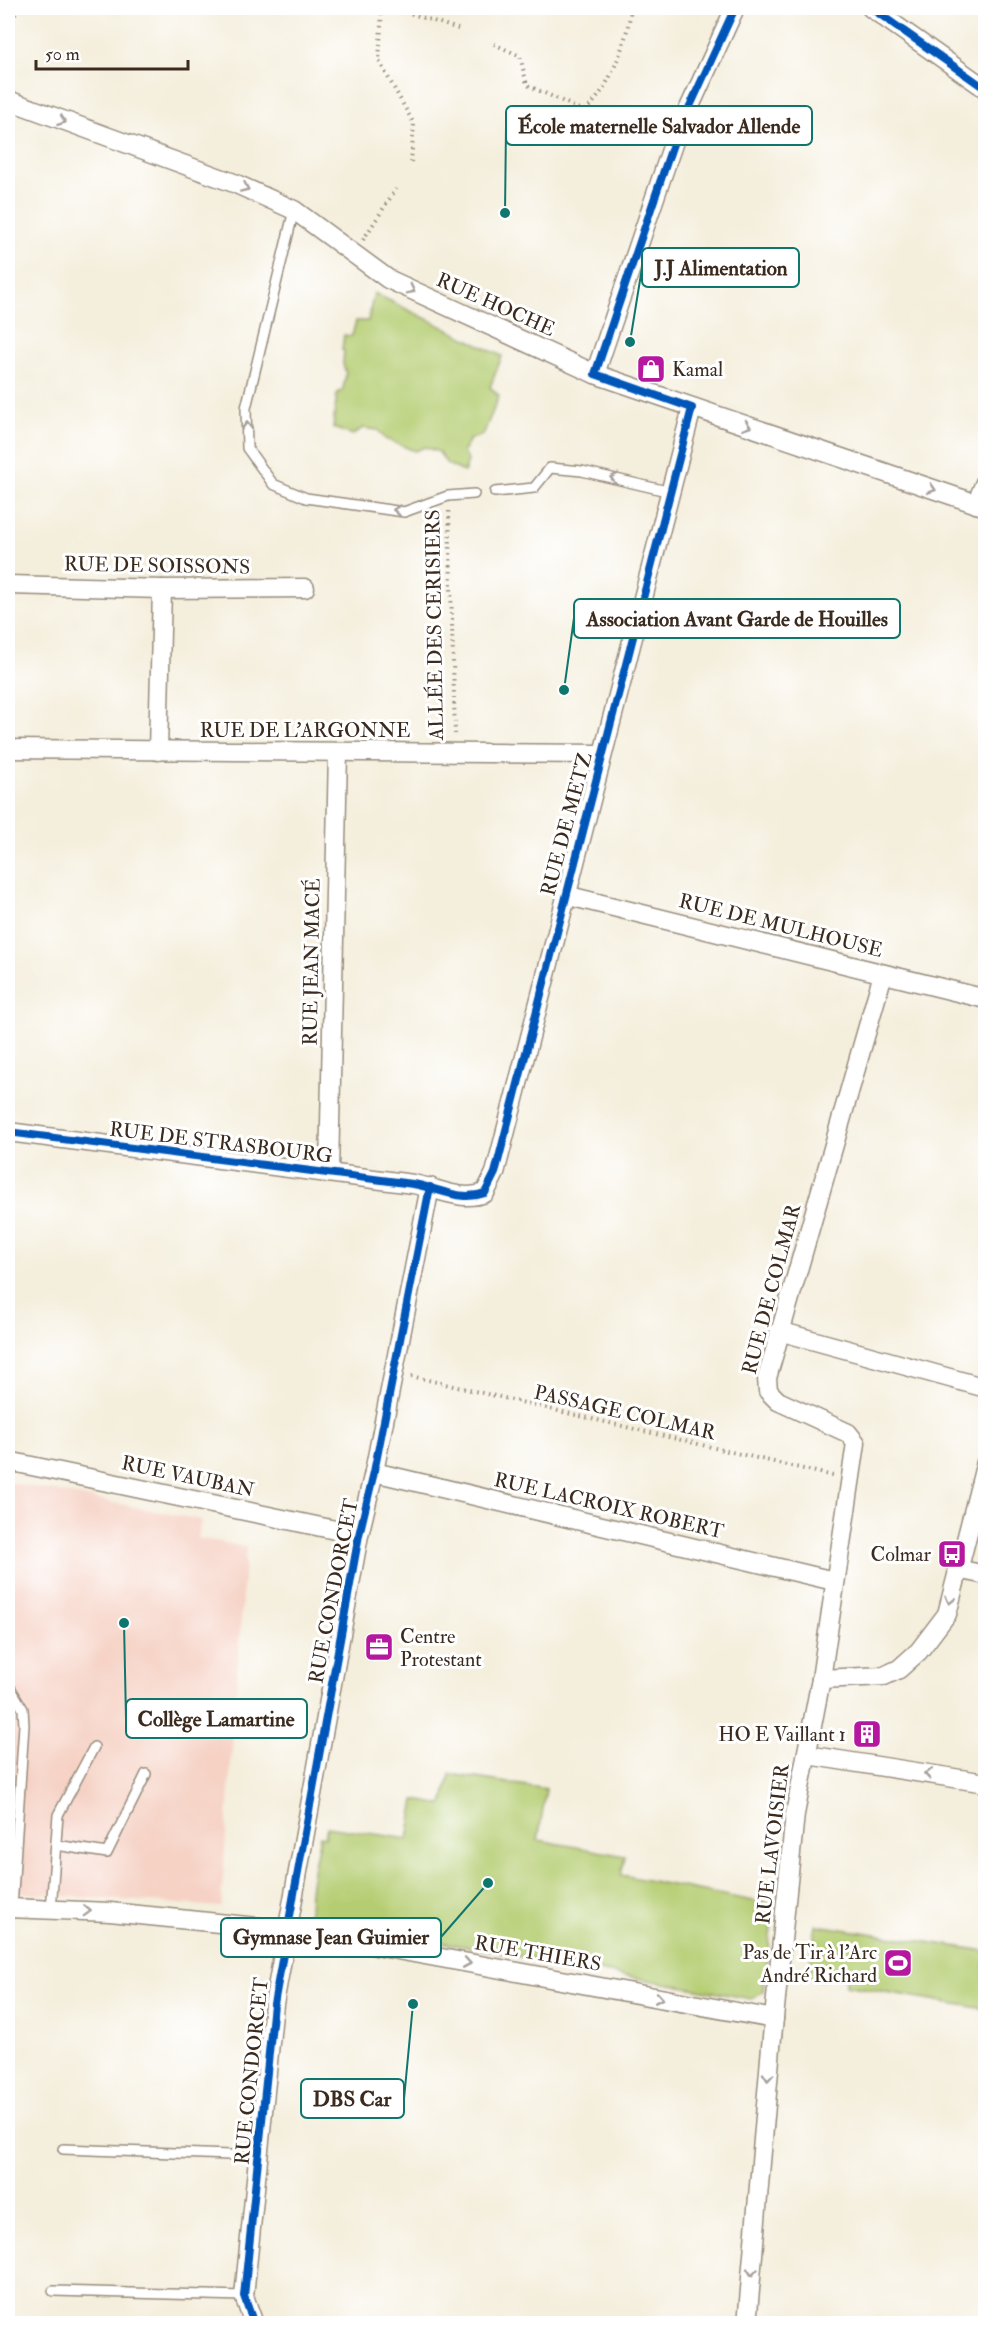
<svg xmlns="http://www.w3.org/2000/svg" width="993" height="2331" viewBox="0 0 993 2331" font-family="'IM FELL Double Pica',serif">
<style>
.built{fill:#f6d2c5}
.green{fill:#b5cd72;stroke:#787c48;stroke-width:1.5}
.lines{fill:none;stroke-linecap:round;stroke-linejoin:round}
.service-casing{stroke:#988c7d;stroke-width:12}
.minor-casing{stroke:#988c7d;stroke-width:21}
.path{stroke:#988c7d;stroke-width:4;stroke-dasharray:1.5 4.5;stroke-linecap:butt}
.service{stroke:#fff;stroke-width:9}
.minor{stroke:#fff;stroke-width:18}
.cycleway-casing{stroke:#fff;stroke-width:11}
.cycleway{stroke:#0057b8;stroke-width:8}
.oneway{stroke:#a79f9a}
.labels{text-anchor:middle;stroke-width:6;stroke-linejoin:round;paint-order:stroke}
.street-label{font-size:20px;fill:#3b2a1e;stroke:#fff}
.poi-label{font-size:20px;fill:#3b2a1e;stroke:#fff;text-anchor:end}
.leader{fill:none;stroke:#0f766e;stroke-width:2}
.callout-dot{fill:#0f766e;stroke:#fff;stroke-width:2}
.callout{fill:#fff;stroke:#0f766e;stroke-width:2}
.callout-label{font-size:21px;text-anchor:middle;font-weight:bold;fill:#3b2a1e}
</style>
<rect width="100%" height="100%" fill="#fff"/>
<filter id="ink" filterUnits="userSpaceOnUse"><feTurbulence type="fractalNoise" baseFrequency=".0167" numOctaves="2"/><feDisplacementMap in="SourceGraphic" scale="12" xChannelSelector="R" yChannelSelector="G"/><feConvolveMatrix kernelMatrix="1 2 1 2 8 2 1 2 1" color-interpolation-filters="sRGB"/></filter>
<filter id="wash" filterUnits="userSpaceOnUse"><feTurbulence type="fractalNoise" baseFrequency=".008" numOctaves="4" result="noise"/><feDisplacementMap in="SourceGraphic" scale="24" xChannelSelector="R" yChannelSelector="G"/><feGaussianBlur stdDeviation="1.35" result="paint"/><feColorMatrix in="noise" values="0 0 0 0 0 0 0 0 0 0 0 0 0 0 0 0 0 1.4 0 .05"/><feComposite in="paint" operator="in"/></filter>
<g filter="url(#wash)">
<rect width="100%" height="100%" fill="#f4eedc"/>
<path class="built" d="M8 1482 201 1520 198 1538 246 1547 221 1907 8 1892V1828L13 1711 8 1702Z"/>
<g class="green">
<path d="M374 293 502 356 490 387 499 396 483 435 470 439 463 452 468 461 464 472 447 464 439 452 425 447 415 451 385 439 378 430 363 428 353 435 333 428 337 394 343 389 346 373 343 364 344 351 342 350 344 335 352 336 356 321H368Z"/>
<path d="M450 1774 546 1789 538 1840 625 1856 621 1875 774 1905 763 1991 751 1999 310 1918C307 1891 315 1863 320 1836L325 1837 327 1827 408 1839 415 1800 443 1805Z"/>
<path d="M816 1925 985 1951V2009L846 1985V1978L825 1975 824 1980 808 1978Z"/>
</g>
</g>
<g filter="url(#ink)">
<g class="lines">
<g class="service-casing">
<g id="service">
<path d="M294 210 246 408 247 448 273 484 306 498 404 512 448 496 474 494"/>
<path d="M495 492 534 488 550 468 582 471 671 492"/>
<path d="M8 1684 23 1709 24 1725 12 1908"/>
<path d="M56 1845 107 1853 146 1774"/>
<path d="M51 1910 58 1815 94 1747"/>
<path d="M63 2149 258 2156"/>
<path d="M53 2291 244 2296"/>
</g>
</g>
<g class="minor-casing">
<g id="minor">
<path d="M871 8 986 89"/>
<path d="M8 100 234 183 294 210 388 279 595 374 986 507"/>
<path d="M595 374 674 141 735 8"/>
<path d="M976 504 986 480"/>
<path d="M8 585 162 589 305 588"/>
<path d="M8 749 602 754"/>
<path d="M158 751 162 589"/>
<path d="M565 895 986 999"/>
<path d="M8 1132 413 1184C438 1188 460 1202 485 1193L495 1173 692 408"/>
<path d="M329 1172 338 752"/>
<path d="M779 1331 986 1388"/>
<path d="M8 1461 359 1535"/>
<path d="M374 1472 834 1581"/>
<path d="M957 1569 986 1575"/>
<path d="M821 1679 884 1676 899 1669 919 1651 947 1614 986 1462"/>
<path d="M807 1755 986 1783"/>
<path d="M8 1908 110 1912 288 1930 774 2019"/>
<path d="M254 2324 244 2296 274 2004 359 1535 374 1472 430 1187"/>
<path d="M747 2324 771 2047 795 1814 821 1679 856 1443 848 1433 778 1401 768 1391 767 1378 883 974"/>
</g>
</g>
<g class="path">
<path d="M382 8 379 61 414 124 411 162"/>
<path d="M394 8 458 29"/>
<path d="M8 38 17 8"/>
<path d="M494 44 520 56 527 85 584 111 601 112 657 134"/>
<path d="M585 111C609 91 628 39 631 8"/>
<path d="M363 240 396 189"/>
<path d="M449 511 455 734"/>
<path d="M411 1376 833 1476"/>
</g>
<use href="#service" class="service"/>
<use href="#minor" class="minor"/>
<g class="cycleway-casing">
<g id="cycleway">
<path d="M871 8 986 89"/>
<path d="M8 1132 413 1184C438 1188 460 1202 485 1193L495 1173 692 408 595 374 674 141 735 8"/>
<path d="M254 2324 244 2296 274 2004 359 1535 374 1472 430 1187"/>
</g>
</g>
<use href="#cycleway" class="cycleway"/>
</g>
<defs><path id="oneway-chevron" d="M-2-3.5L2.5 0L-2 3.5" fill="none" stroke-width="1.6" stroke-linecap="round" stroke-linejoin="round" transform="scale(1.5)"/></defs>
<g class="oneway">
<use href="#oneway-chevron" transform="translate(62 121) rotate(20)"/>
<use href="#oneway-chevron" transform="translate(245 188) rotate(24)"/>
<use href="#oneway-chevron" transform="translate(411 290) rotate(27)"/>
<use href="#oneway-chevron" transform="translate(247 426) rotate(-90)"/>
<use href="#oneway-chevron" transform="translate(747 426) rotate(19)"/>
<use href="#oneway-chevron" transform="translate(614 478) rotate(-166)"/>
<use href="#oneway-chevron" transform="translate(932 489) rotate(19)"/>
<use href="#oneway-chevron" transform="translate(397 510) rotate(-176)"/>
<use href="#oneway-chevron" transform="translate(950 1600) rotate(103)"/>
<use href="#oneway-chevron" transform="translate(928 1774) rotate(-171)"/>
<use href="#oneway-chevron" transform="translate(87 1911) rotate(2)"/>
<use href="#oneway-chevron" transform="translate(467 1963) rotate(10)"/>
<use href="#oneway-chevron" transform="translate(659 1998) rotate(10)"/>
<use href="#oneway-chevron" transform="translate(768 2077) rotate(95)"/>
<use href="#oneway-chevron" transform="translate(752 2272) rotate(95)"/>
</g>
</g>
<defs>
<g id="shop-square" transform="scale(1.5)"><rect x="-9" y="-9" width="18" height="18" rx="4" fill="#b5179e" stroke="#fff"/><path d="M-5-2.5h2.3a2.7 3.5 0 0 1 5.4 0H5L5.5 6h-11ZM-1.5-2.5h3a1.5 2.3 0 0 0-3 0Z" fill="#fff"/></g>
<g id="bus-square" transform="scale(1.5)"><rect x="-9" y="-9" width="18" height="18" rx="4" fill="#b5179e" stroke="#fff"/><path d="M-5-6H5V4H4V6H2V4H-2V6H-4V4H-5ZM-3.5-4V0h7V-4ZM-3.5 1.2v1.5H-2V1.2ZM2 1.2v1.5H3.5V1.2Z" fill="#fff"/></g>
<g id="office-square" transform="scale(1.5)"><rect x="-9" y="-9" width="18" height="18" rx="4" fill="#b5179e" stroke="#fff"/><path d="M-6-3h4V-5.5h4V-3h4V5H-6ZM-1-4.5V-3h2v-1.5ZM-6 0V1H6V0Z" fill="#fff"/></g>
<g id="building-square" transform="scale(1.5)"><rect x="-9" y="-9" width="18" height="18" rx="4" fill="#b5179e" stroke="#fff"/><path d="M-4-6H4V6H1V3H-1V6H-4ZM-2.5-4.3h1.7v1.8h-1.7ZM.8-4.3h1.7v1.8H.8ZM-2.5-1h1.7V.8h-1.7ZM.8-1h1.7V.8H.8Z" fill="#fff"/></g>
<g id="stadium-square" transform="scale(1.5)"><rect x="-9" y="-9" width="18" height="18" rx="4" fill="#b5179e" stroke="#fff"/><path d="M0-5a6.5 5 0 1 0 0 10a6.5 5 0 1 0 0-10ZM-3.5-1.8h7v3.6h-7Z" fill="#fff"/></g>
</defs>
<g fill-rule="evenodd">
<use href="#shop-square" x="651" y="369"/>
<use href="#bus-square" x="952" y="1554"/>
<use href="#office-square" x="379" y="1647"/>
<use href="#building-square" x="867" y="1734"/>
<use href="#stadium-square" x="898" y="1963"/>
</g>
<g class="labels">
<g class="street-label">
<text transform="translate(496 304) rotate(24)" y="7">RUE HOCHE</text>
<text transform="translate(157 565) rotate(1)" y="7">RUE DE SOISSONS</text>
<text transform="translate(434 625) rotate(-91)" y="7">ALLÉE DES CERISIERS</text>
<text x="305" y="737">RUE DE L'ARGONNE</text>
<text transform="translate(566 824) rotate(-75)" y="7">RUE DE METZ</text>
<text transform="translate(781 925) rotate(14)" y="7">RUE DE MULHOUSE</text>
<text transform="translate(311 962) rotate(-89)" y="7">RUE JEAN MACÉ</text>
<text transform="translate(221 1142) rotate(7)" y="7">RUE DE STRASBOURG</text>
<text transform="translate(771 1289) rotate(-75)" y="7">RUE DE COLMAR</text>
<text transform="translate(625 1412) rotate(13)" y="7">PASSAGE COLMAR</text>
<text transform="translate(188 1476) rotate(12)" y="7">RUE VAUBAN</text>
<text transform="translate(609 1505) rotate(13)" y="7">RUE LACROIX ROBERT</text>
<text transform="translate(333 1591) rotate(-79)" y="7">RUE CONDORCET</text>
<text transform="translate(772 1844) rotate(-83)" y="7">RUE LAVOISIER</text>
<text transform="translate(538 1953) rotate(10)" y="7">RUE THIERS</text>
<text transform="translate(251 2071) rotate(-84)" y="7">RUE CONDORCET</text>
</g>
<g class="poi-label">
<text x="672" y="376" text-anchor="start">Kamal</text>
<text x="931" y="1561">Colmar</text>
<text x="400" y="1643" text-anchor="start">Centre<tspan x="400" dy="23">Protestant</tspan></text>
<text x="846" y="1741">HO E Vaillant 1</text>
<text x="877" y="1959">Pas de Tir à l'Arc<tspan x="877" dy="23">André Richard</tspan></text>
</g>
</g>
<path class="leader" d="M505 213L506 126M630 342L642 268M564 690L574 618M124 1623L126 1719M488 1883L441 1937M413 2004L404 2099"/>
<g class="callout-dot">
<circle cx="505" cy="213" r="6"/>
<circle cx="630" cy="342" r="6"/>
<circle cx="564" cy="690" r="6"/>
<circle cx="124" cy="1623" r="6"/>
<circle cx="488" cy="1883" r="6"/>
<circle cx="413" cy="2004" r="6"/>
</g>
<g class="callout">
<rect x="506" y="106" width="306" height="39" rx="6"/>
<rect x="642" y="248" width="157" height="39" rx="6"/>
<rect x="574" y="599" width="326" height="39" rx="6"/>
<rect x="126" y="1699" width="181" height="39" rx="6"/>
<rect x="221" y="1918" width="220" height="39" rx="6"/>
<rect x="301" y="2079" width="103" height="39" rx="6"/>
</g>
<g class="callout-label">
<text x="659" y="133">École maternelle Salvador Allende</text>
<text x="721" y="275">J.J Alimentation</text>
<text x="737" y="626">Association Avant Garde de Houilles</text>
<text x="216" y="1726">Collège Lamartine</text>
<text x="331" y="1944">Gymnase Jean Guimier</text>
<text x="352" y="2106">DBS Car</text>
</g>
<rect width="993" height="2331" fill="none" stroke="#fff" stroke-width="30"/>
<path d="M36 60v9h152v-9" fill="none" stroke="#3b2a1e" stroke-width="3"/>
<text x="45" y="60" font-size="18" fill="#3b2a1e" stroke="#ffffff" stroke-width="4.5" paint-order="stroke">50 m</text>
</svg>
